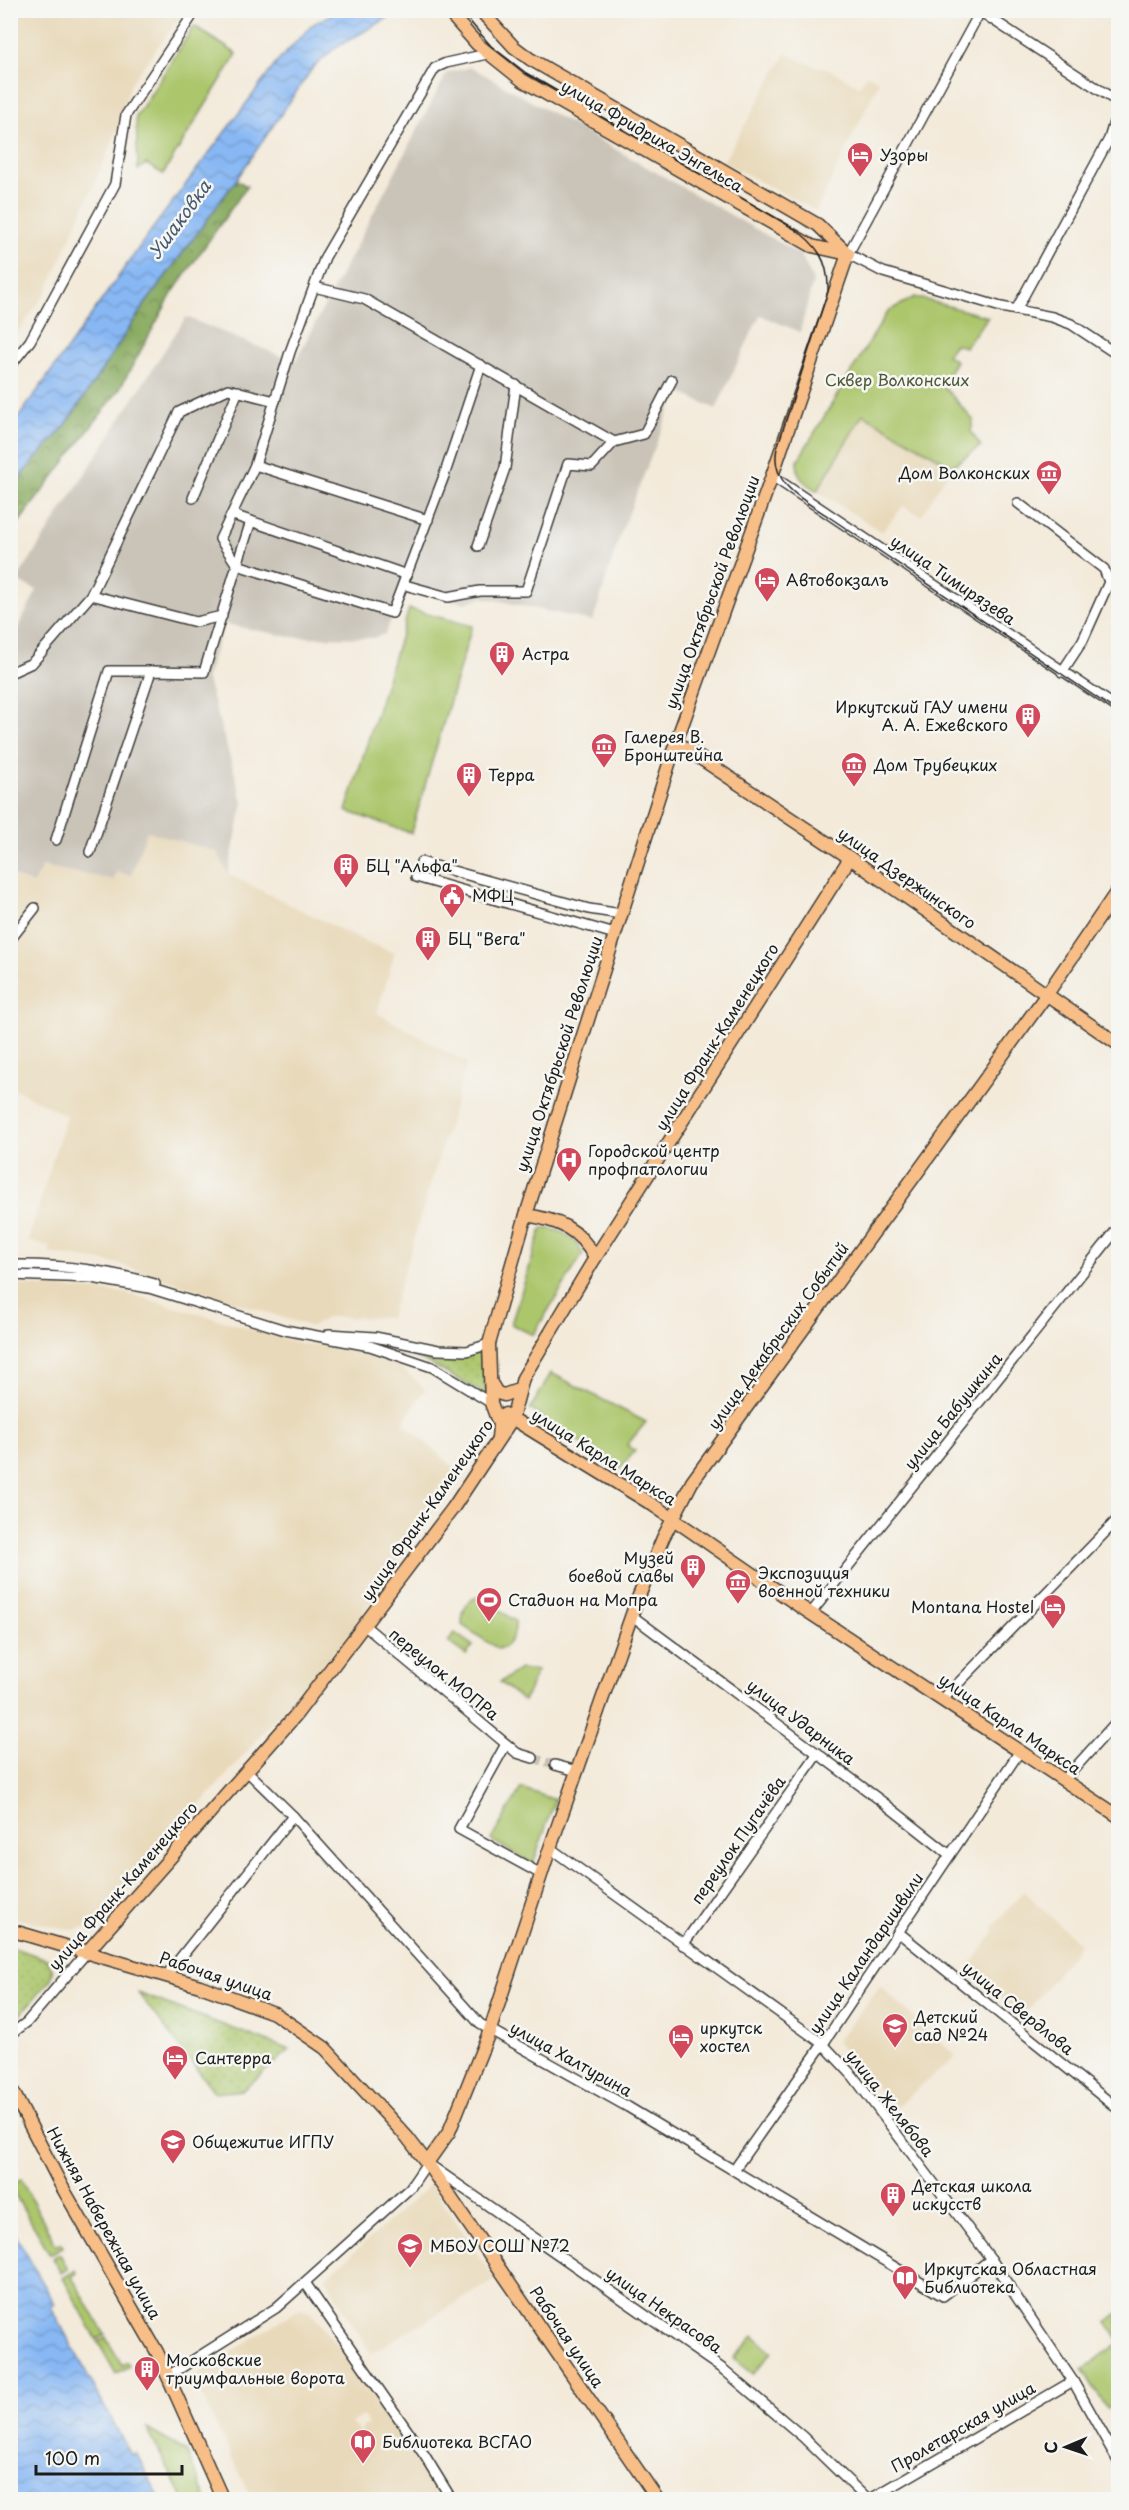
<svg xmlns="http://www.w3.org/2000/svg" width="1129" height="2510" viewBox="0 0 1129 2510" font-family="'Playpen Sans',sans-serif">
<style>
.built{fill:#e8d9ba;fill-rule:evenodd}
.industrial{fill:#c9c3b8}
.grass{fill:url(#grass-dots);stroke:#647144;stroke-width:1.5}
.forest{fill:url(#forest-crowns);stroke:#52643e;stroke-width:1.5}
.park{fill:#acc66c;stroke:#647144;stroke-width:1.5}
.water{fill:url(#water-waves);stroke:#526a88;stroke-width:1.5}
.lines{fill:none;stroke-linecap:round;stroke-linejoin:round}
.minor-tunnel{stroke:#c8c1b4;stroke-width:9;stroke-dasharray:9 4.5;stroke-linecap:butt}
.minor-casing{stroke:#3c3b38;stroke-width:12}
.major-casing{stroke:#3c3b38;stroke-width:15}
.minor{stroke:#fff;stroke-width:9}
.major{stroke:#f7be87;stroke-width:12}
.tram{stroke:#1c1c1c;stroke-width:1.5}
.labels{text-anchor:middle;stroke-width:5;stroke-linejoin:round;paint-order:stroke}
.street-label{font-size:16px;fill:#1c1c1c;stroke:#f6f6f2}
.poi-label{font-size:16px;fill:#1c1c1c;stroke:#f6f6f2;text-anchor:start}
.park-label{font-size:16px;fill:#4e5838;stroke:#f6f6f2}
.water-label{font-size:18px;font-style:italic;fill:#475a72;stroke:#f6f6f2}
</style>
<defs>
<pattern id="grass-dots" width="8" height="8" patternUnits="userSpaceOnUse" patternTransform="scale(1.5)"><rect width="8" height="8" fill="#acc66c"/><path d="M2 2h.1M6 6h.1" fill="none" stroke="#93aa5d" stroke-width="1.8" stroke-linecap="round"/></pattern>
<pattern id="forest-crowns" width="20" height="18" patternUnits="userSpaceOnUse" patternTransform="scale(1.5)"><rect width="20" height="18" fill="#89ab60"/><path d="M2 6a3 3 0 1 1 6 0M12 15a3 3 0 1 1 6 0" fill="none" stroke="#6f8a4e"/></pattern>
<pattern id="water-waves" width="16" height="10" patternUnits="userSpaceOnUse" patternTransform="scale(1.5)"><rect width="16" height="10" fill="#88b8f4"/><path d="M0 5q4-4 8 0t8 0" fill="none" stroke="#6e95c5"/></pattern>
</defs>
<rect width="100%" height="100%" fill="#f6f6f2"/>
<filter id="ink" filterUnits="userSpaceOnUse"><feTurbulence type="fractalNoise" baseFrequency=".0167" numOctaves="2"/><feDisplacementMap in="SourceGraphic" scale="12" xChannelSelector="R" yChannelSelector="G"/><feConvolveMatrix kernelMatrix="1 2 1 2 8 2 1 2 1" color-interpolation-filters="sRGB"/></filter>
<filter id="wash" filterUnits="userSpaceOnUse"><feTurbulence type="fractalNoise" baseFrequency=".008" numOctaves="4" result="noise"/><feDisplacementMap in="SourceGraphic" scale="24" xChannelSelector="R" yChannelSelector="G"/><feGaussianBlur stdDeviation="1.35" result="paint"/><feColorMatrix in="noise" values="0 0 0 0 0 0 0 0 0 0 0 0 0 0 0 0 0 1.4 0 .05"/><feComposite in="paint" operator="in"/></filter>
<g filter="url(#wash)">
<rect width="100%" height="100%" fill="#f3eada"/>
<g class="built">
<path d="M11 10 184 11 131 83 116 134 47 291 11 342Z"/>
<path d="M786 54 817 67 826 68 859 86 867 74 879 82 816 211 723 162Z"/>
<path d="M863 414 952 466 921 516 903 506 882 532 817 491Z"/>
<path d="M147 831 217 852 228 874 364 941 395 953 377 1013 467 1063 390 1318 327 1317 312 1327 115 1263 49 1253 50 1247 28 1241 66 1116 11 1087 10 875 33 884 42 866 113 880 116 872Z"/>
<path d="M10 1284 126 1293 303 1344 370 1346 391 1359 425 1389 403 1423 457 1470 349 1635 94 1926 73 1930 11 1918Z"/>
<path d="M1024 1891 1080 1944 1023 2017 967 1969 995 1931 992 1928Z"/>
<path d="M880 1986 956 2056 895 2108 836 2042Z"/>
<path d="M431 2184 495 2280 371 2353 325 2278Z"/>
<path d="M301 2308 310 2311 370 2387 441 2499H252L198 2388 197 2377 203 2369ZM363 2415 368 2424 361 2428 363 2431 360 2433 351 2423Z"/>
</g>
<path class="industrial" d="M471 67 801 255 813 281 800 332 760 315 716 409 677 391 619 538 593 621 482 597 465 603 404 589 385 634 373 638 291 637 224 624 206 677 243 802 228 874 217 852 147 831 131 875 116 872 114 880 42 866 33 884 11 875 10 644 37 590 16 581 186 317 295 362 447 73Z"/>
<g class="grass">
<path d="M485 1348 486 1395 423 1360 399 1351 466 1355Z"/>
<path d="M11 1947 47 1959 53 1971 51 1979 11 2025Z"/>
<path d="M138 1993 290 2050 243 2090 215 2093Z"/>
</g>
<path class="forest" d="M236 180 247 186 173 292 119 390 11 533V494L24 472 65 426 143 307Z"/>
<g class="park">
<path d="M194 26 237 54 163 174 146 164 138 170 136 117Z"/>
<path d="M915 297 988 317 965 347 955 344 947 355 956 361 942 384 973 420 971 432 981 446 952 466 863 414 817 491C803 482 795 477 798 460L888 311Z"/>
<path d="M409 609 472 626 411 833 346 811Z"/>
<path d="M542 1228C562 1229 574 1236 583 1254L533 1335 511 1324Z"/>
<path d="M551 1373 646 1422 627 1445 635 1451 620 1469 530 1409Z"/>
<path d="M479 1597 515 1621C516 1633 511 1646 498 1649L462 1625C462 1613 465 1599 479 1597Z"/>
<path d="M455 1633 473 1646 466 1655 448 1642Z"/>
<path d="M520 1669 537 1671 524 1701 500 1682Z"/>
<path d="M521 1788 555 1800 533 1864 491 1840Z"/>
<path d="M21 2179 56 2245 61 2243 63 2247 50 2254 11 2188V2185Z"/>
<path d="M60 2254 68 2269 61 2273 52 2258Z"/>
<path d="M76 2270 77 2273 72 2277 105 2335 97 2340 63 2278Z"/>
<path d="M1118 2313V2340L1107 2322Z"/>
<path d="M754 2336 772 2352 753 2374 734 2358Z"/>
<path d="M106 2338 122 2365 127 2362 129 2366 116 2374 98 2342Z"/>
<path d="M1118 2343V2400L1107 2409 1083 2370Z"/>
<path d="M147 2429 186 2451 207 2499H184Z"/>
</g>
<g class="water">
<path d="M339 10 400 11 335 48 312 69 236 180 143 307 65 426 24 472 11 494V428L150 232 278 61 313 24Z"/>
<path d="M11 2221 13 2225 11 2227 55 2304 51 2307 131 2455 136 2453 160 2499H11Z"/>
</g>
</g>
<g filter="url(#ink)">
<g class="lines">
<path class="minor-tunnel" d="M533 1758 555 1765"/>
<g class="minor-casing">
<g id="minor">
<path d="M978 10 1118 102"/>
<path d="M980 12 848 254 883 272 1001 307 1052 317 1071 324 1118 355"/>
<path d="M314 287 364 299 614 442 644 434 672 380"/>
<path d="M1016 310 1109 139 1118 109"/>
<path d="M10 366 30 341 115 184 126 115 196 10"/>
<path d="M255 465 428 520"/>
<path d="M772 476 1118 708"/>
<path d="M193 498 238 391"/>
<path d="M1018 503 1104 569 1109 582 1083 640 1062 672"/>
<path d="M233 515 407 575"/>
<path d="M251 521 237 565 392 613 444 476 481 365"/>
<path d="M478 546 505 468 516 385"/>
<path d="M405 585 448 597 480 591H526L568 464 592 466 614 442"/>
<path d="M222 616 196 622 91 595 179 412 228 389 275 401"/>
<path d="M10 673 32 663 91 595"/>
<path d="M56 840 109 671H151"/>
<path d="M90 852 151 671 204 672 237 565 220 539 255 465 290 352 325 257 435 68 446 63 487 54"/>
<path d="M421 862 589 909 621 914"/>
<path d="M416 877 615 934"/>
<path d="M10 940 35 908"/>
<path d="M10 1265C60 1264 107 1270 155 1284"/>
<path d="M10 1275 92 1278 149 1288 285 1330 370 1346 432 1367 491 1403"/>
<path d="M329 1334 375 1337 438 1350 467 1351 489 1344"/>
<path d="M811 1613 1118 1228"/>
<path d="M631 1615 884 1803 950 1855"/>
<path d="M365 1626 517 1753 533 1758"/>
<path d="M943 1699 1118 1519"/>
<path d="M506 1744 459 1829 541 1874"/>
<path d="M555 1765 577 1771"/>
<path d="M247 1771 293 1816 480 2024 628 2107 943 2296 991 2259"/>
<path d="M1064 1780 1118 1720"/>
<path d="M550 1848 823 2044 853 2076 991 2259 1073 2381 1118 2461"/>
<path d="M898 1932 1118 2109"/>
<path d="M683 1945 818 1753"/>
<path d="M166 1976 293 1816"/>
<path d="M10 2035 27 2022 87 1952"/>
<path d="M734 2170 823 2044 1020 1751"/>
<path d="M306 2284 425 2456 452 2500"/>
<path d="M168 2376 276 2308 410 2188 427 2163 724 2370 803 2437 868 2500"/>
<path d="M869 2500 1073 2381"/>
</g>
</g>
<g class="major-casing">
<g id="major">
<path d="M447 10 477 44 522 80 812 246 848 254"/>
<path d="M480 10 514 47 530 59 818 225 847 253"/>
<path d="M676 742 850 858 1118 1044"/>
<path d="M526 1215C558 1220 579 1228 595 1258"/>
<path d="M491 1383 497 1393 504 1395 518 1390"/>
<path d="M505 1414 653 1505 798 1605 1118 1816"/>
<path d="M498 1439 499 1424 491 1403 489 1344 526 1215 676 742 772 476 848 254"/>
<path d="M10 1930 200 1986 274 2013 325 2048 407 2137 427 2163 658 2500"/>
<path d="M87 1952 295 1716 453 1508 512 1419 523 1378 595 1258 850 858"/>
<path d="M10 2086 61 2185 157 2352 223 2500"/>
<path d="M427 2163 449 2132 490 2030 550 1848 636 1603 663 1538 692 1482 1047 994 1118 890"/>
</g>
</g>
<use href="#minor" class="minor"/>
<use href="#major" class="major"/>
<path class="tram" d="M460 10 491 46 526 73 793 228C817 244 829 261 828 291L777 448C769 484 804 500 829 517L1118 712"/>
</g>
</g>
<defs>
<g id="hotel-pin" transform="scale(1.35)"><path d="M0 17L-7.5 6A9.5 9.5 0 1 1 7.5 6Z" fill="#d1495b" stroke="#f6f6f2"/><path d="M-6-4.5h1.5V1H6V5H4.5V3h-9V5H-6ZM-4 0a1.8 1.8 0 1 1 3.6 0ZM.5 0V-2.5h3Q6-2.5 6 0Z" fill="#fff"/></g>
<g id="museum-pin" transform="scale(1.35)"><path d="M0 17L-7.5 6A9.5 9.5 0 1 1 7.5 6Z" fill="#d1495b" stroke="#f6f6f2"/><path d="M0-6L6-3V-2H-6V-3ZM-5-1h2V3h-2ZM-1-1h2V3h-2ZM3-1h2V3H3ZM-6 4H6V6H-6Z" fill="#fff"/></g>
<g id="building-pin" transform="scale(1.35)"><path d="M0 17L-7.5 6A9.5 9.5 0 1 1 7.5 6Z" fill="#d1495b" stroke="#f6f6f2"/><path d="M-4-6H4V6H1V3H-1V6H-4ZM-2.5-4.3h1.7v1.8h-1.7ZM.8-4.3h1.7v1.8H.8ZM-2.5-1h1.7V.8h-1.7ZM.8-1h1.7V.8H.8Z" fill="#fff"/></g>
<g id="civic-pin" transform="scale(1.35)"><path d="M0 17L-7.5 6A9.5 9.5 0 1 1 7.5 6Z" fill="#d1495b" stroke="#f6f6f2"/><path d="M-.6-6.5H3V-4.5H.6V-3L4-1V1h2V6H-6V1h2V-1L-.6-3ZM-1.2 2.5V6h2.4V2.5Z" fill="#fff"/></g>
<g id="hospital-pin" transform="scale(1.35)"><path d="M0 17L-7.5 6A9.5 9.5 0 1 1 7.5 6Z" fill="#d1495b" stroke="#f6f6f2"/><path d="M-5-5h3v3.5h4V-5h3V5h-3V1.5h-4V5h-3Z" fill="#fff"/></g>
<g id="stadium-pin" transform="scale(1.35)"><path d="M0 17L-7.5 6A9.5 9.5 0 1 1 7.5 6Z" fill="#d1495b" stroke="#f6f6f2"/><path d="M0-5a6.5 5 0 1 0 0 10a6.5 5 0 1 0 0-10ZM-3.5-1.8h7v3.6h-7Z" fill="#fff"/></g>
<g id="school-pin" transform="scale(1.35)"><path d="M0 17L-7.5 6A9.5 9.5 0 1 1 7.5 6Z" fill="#d1495b" stroke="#f6f6f2"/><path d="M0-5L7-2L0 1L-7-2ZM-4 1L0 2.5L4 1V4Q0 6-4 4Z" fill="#fff"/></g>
<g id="university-pin" transform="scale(1.35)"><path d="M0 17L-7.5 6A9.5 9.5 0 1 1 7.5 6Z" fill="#d1495b" stroke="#f6f6f2"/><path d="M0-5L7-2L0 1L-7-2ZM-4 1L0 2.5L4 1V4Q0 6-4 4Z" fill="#fff"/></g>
<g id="library-pin" transform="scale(1.35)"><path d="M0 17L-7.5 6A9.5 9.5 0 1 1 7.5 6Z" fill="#d1495b" stroke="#f6f6f2"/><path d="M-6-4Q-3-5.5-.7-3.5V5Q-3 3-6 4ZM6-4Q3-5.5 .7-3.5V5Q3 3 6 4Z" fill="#fff"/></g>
</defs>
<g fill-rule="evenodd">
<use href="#hotel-pin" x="860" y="155"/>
<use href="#museum-pin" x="1049" y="473"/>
<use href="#hotel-pin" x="767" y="580"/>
<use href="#building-pin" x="502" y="654"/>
<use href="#building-pin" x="1028" y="716"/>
<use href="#museum-pin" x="604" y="746"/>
<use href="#museum-pin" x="854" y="765"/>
<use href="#building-pin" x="469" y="775"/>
<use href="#building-pin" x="346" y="866"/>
<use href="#civic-pin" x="452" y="896"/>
<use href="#building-pin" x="428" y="939"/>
<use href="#hospital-pin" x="569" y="1160"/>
<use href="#building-pin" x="693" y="1567"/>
<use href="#museum-pin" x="738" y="1582"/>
<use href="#stadium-pin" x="489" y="1600"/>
<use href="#hotel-pin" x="1053" y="1607"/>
<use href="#school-pin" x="895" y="2026"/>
<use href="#hotel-pin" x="681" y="2037"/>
<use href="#hotel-pin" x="175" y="2058"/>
<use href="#university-pin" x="173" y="2142"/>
<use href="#building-pin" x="893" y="2195"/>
<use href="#school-pin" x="410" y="2246"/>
<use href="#library-pin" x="905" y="2278"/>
<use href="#building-pin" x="147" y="2369"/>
<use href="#library-pin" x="363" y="2442"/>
</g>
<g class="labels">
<g class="street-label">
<text transform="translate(652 136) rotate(30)" y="6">улица Фридриха Энгельса</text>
<text transform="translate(953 580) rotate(34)" y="6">улица Тимирязева</text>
<text transform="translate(712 592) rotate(-70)" y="6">улица Октябрьской Революции</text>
<text transform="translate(907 878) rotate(35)" y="6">улица Дзержинского</text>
<text transform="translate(717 1037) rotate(-58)" y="6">улица Франк-Каменецкого</text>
<text transform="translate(559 1054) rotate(-72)" y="6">улица Октябрьской Революции</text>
<text transform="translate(778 1336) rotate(-54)" y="6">улица Декабрьских Событий</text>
<text transform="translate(953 1411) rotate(-51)" y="6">улица Бабушкина</text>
<text transform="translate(604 1457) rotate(32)" y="6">улица Карла Маркса</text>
<text transform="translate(427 1510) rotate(-55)" y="6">улица Франк-Каменецкого</text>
<text transform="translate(444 1674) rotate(39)" y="6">переулок МОПРа</text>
<text transform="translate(801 1722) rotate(37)" y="6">улица Ударника</text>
<text transform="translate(1010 1724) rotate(34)" y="6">улица Карла Маркса</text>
<text transform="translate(738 1840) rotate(-55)" y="6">переулок Пугачёва</text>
<text transform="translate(123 1886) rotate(-49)" y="6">улица Франк-Каменецкого</text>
<text transform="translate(866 1953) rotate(-56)" y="6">улица Каландаришвили</text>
<text transform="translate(216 1976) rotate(19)" y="6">Рабочая улица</text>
<text transform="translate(1018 2008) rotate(39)" y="6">улица Свердлова</text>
<text transform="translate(571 2059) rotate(29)" y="6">улица Халтурина</text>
<text transform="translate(890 2103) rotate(52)" y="6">улица Желябова</text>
<text transform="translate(104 2223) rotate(61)" y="6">Нижняя Набережная улица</text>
<text transform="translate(664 2310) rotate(35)" y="6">улица Некрасова</text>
<text transform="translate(567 2337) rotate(56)" y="6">Рабочая улица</text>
<text transform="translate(963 2427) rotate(-30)" y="6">Пролетарская улица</text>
</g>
<g class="poi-label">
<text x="880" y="161">Узоры</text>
<text x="1030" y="479" text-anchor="end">Дом Волконских</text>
<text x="786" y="586">Автовокзалъ</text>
<text x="522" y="660">Астра</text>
<text x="1008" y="713" text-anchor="end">Иркутский ГАУ имени<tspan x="1008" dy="18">А. А. Ежевского</tspan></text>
<text x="624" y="743">Галерея В.<tspan x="624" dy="18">Бронштейна</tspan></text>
<text x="874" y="771">Дом Трубецких</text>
<text x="488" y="781">Терра</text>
<text x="366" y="872">БЦ "Альфа"</text>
<text x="472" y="902">МФЦ</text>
<text x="448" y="945">БЦ "Вега"</text>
<text x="588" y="1157">Городской центр<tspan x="588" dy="18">профпатологии</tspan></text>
<text x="674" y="1564" text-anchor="end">Музей<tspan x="674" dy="18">боевой славы</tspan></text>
<text x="758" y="1579">Экспозиция<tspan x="758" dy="18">военной техники</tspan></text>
<text x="508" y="1606">Стадион на Мопра</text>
<text x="1034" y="1613" text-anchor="end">Montana Hostel</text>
<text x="914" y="2023">Детский<tspan x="914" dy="18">сад №24</tspan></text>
<text x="700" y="2034">иркутск<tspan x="700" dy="18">хостел</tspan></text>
<text x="195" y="2064">Сантерра</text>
<text x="192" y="2148">Общежитие ИГПУ</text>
<text x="912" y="2192">Детская школа<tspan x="912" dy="18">искусств</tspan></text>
<text x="430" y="2252">МБОУ СОШ №72</text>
<text x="924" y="2275">Иркутская Областная<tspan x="924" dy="18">Библиотека</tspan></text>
<text x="166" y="2366">Московские<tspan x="166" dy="18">триумфальные ворота</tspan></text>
<text x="382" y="2448">Библиотека ВСГАО</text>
</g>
<g class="park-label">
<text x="897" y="386">Сквер Волконских</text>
</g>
<g class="water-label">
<text transform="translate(180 220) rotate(-54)" y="6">Ушаковка</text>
</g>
</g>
<rect width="1129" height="2510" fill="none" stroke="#f6f6f2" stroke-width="36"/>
<g transform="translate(1066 2447) rotate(268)" stroke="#f6f6f2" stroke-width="4.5" paint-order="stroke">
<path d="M0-4.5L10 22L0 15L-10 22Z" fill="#1c1c1c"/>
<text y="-9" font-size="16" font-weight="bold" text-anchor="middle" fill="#1c1c1c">С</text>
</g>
<path d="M36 2465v9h146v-9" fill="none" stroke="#1c1c1c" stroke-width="3"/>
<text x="45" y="2465" font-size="18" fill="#1c1c1c" stroke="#f6f6f2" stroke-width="4.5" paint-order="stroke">100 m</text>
</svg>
